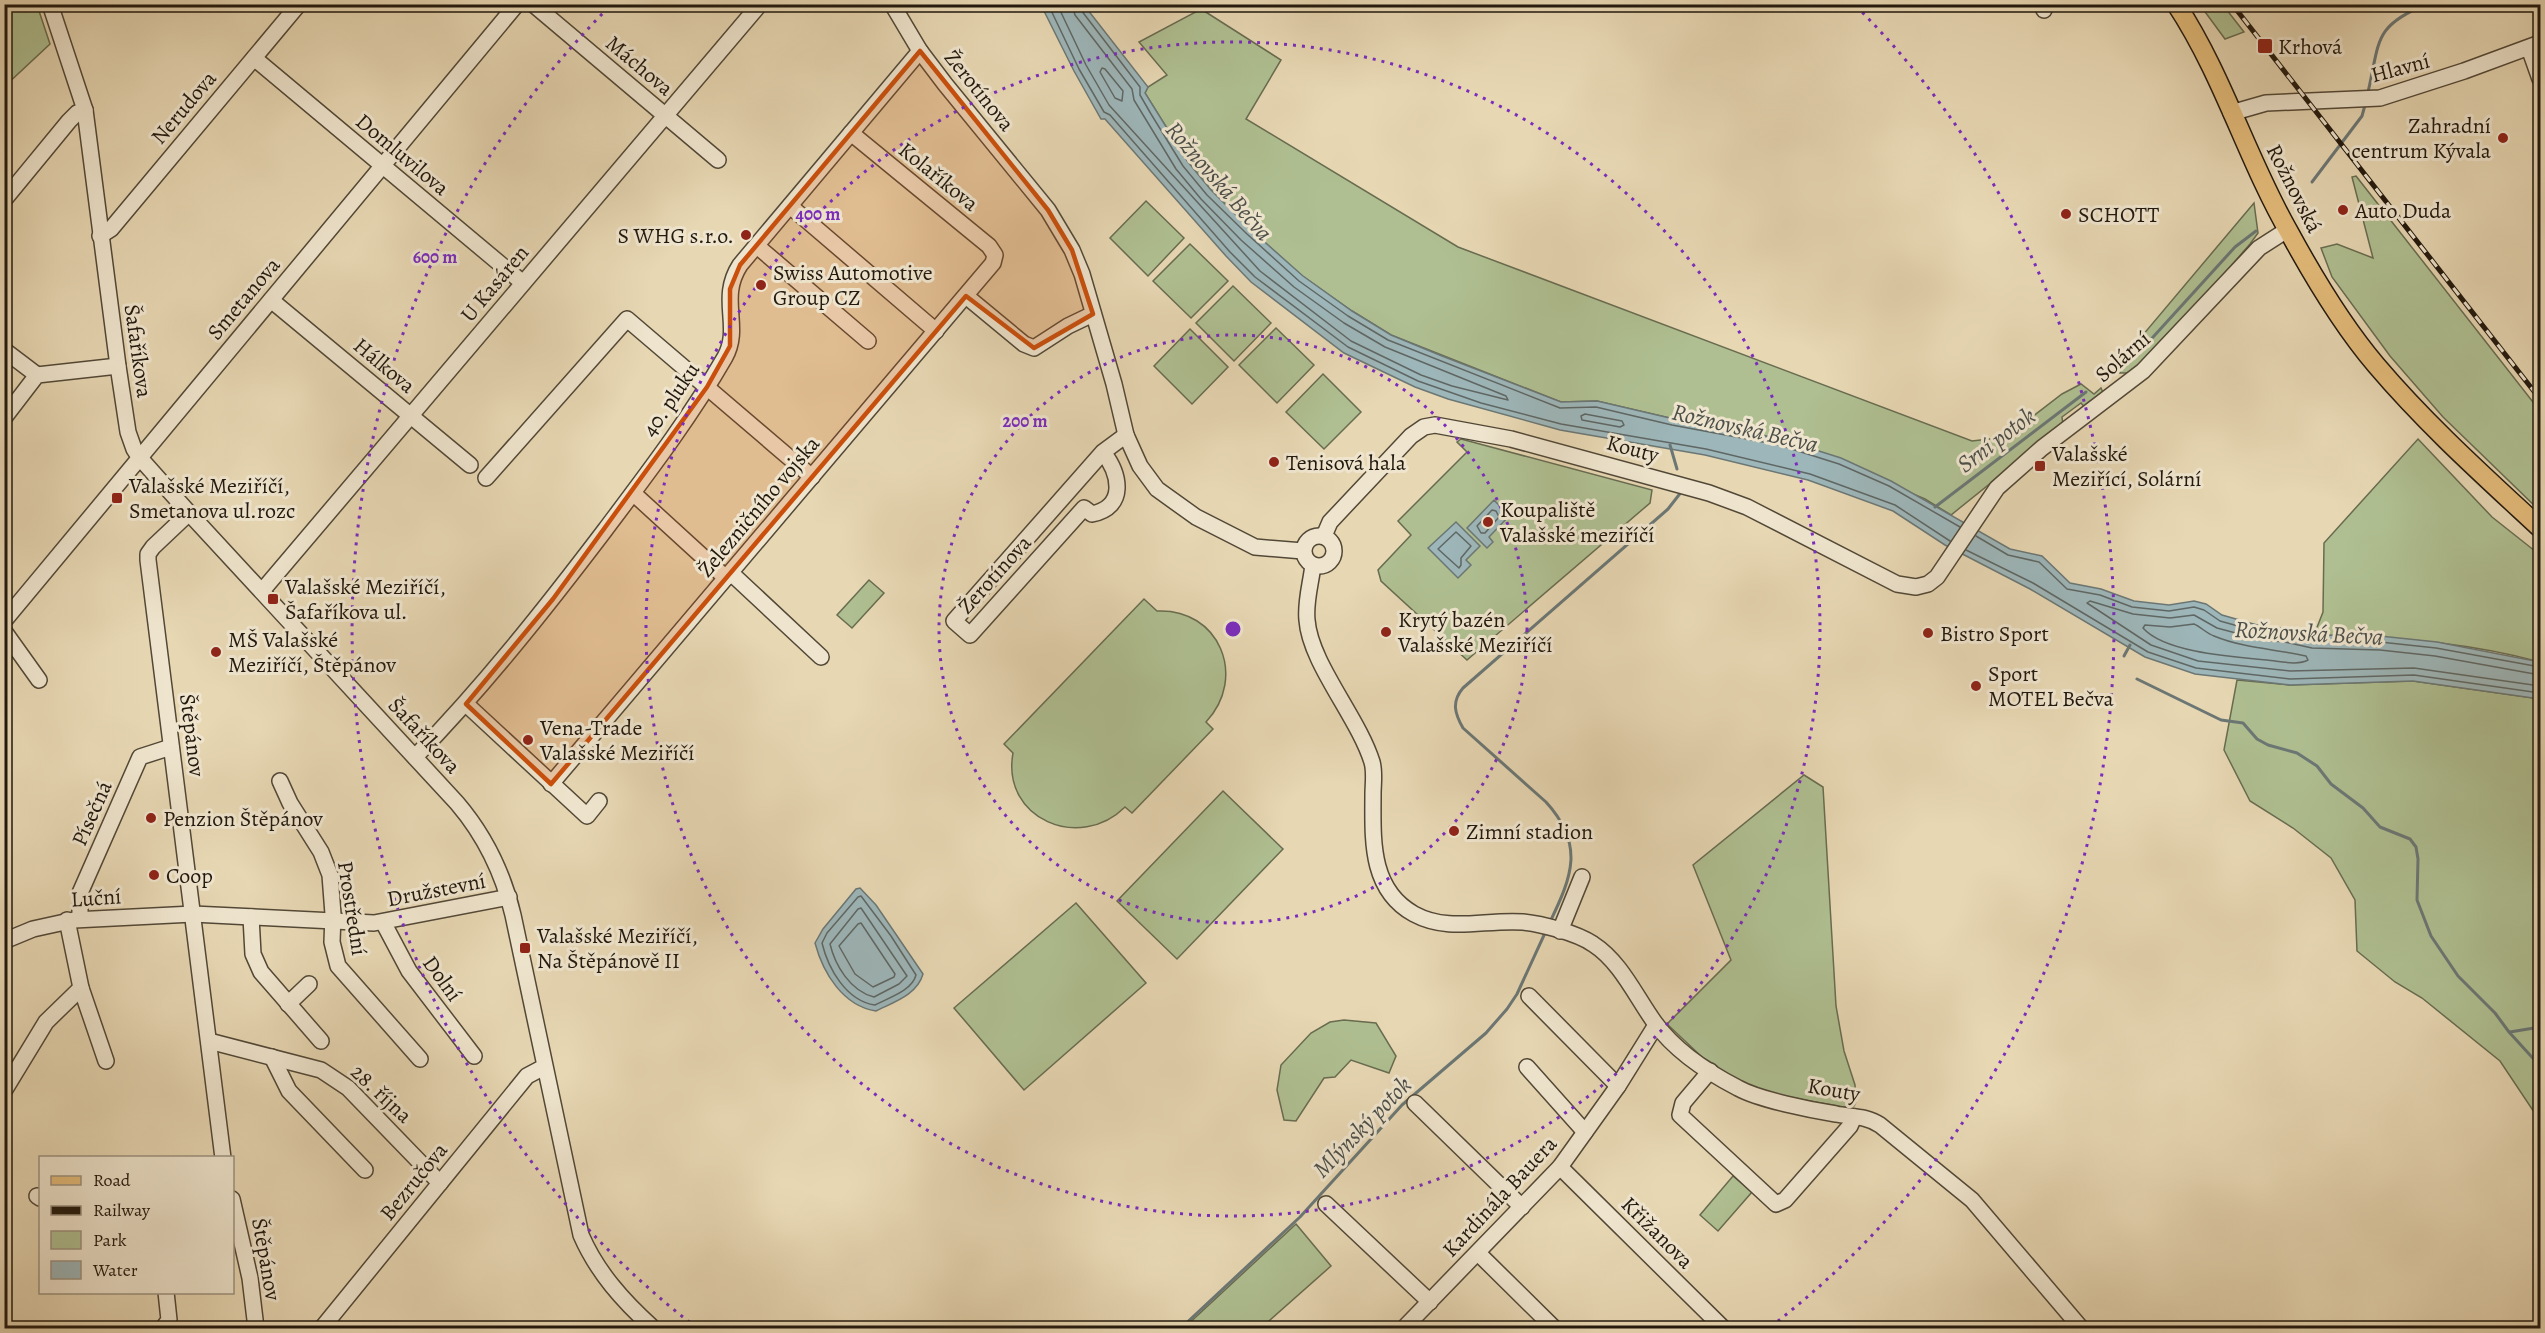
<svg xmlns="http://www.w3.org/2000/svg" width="2545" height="1333" viewBox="0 0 2545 1333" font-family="Alegreya,serif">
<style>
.green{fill:#afbf91;stroke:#686c50;stroke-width:1.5}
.water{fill:#9db6b9;stroke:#6b7775;stroke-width:1.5}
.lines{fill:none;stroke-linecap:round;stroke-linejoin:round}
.shore{stroke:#5f6764;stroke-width:1.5}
.stream{stroke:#6b7775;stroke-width:3}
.minor-casing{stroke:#524837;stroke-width:18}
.major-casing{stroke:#21180e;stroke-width:21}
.minor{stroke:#efe5ce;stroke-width:15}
.major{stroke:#e4bc7a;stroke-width:18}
.rail-casing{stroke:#21180e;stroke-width:5}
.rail{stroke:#efe5ce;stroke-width:3;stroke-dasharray:9;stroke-linecap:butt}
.marked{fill:#ca4f0c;fill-opacity:0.2;stroke:#ca4f0c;stroke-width:4.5;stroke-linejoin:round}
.ring{fill:none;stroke:#7b2cbf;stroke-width:3;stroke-dasharray:3 6}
.poi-dot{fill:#8f2418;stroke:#efe5ce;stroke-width:2}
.labels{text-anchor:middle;stroke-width:6;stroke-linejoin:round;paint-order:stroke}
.poi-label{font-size:22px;fill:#21180e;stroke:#efe5ce;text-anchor:start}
.street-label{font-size:22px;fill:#21180e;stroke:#efe5ce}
.water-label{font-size:24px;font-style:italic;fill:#4c4f4a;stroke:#efe5ce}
.centre{fill:#7b2cbf;stroke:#efe5ce;stroke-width:3}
.ring-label{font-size:18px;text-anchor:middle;font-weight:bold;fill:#7b2cbf;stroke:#efe5ce;stroke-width:6;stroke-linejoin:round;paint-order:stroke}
</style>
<rect width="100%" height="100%" fill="#e7d7b3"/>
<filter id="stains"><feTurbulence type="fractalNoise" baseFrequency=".00333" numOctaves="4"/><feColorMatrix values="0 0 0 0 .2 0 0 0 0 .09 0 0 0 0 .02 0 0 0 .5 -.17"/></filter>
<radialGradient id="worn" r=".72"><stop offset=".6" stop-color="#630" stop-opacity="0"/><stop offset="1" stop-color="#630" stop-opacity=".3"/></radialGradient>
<g class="green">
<path d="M5 4 37 5 50 44 5 86Z"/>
<path d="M2200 5H2223L2244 32 2225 39Z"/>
<path d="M1201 9 1281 60 1246 119 1458 247 1972 441 2006 437 2062 394 2081 384 2094 394 2101 388 2104 395 2086 409 2081 403 2062 417 2063 425 1951 515 1925 499 1781 439 1674 419 1597 401 1561 402 1391 335 1352 311 1301 275 1251 230 1211 190 1188 162 1145 93 1148 87 1167 75 1139 42Z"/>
<path d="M2356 176 2540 411V511L2443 417 2390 356 2332 277 2321 248 2337 244 2373 258 2352 177Z"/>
<path d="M1146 201 1184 238 1148 276 1110 238Z"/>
<path d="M2254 203 2258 233 2250 244 2155 353 2133 373H2120L2126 355Z"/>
<path d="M1190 244 1228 281 1191 318 1153 281Z"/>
<path d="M1233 286 1271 323 1234 361 1196 323Z"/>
<path d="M1276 328 1314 365 1277 403 1239 365Z"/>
<path d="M1190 329 1228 367 1192 404 1154 366Z"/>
<path d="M1323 374 1361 412 1324 449 1286 412Z"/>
<path d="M1461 439 1652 490 1650 503 1467 660 1381 581 1378 570 1411 535 1398 521 1467 452 1457 442Z"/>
<path d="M2418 439 2492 517 2540 555V662C2467 642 2389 636 2314 635L2323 612 2324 543Z"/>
<path d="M869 580 884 593 852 628 837 615Z"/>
<path d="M1144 599 1157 611C1219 608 1248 677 1206 722L1213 729 1132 813 1125 807C1080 852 1001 819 1013 753L1004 744Z"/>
<path d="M2237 680 2290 685 2413 681 2540 699V1121L2500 1061 2422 998 2395 982 2357 951 2355 900 2331 858 2293 828 2250 801 2224 750Z"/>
<path d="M1804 775 1823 787 1836 1006 1844 1051 1855 1085 1856 1102 1854 1106 1848 1108 1778 1095 1748 1085 1720 1071 1717 1066 1702 1057 1667 1024 1731 960 1693 865Z"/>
<path d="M1223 791 1283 849 1177 959 1117 901Z"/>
<path d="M1076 903 1146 983 1024 1090 954 1008Z"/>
<path d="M1344 1020 1376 1023 1396 1056 1389 1073 1351 1060 1335 1077 1324 1078 1296 1121 1284 1120 1277 1090 1281 1065 1311 1033 1330 1022Z"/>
<path d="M1733 1176 1752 1192 1718 1231 1700 1215Z"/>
<path d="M1296 1224 1331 1266 1261 1328H1184Z"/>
</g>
<g class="water">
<path d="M1041 5H1084L1148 87 1145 93 1188 162 1211 190 1251 230 1303 276 1352 311 1391 335 1442 356 1561 402 1597 401 1674 419 1781 439 1841 458 1891 481 2010 549 2042 556 2070 583 2101 589 2134 601 2169 605 2194 601 2206 604 2222 615 2264 627 2287 628 2314 635 2380 636 2437 642 2540 662V699L2413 681 2290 685 2195 674 2145 657 2030 589 1945 545 1893 511 1808 480 1705 455 1560 430 1448 399 1415 387 1344 353 1251 282 1226 256 1105 119H1101L1074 71Z"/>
<path d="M1494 500 1509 516 1489 537 1493 542 1487 548 1467 528Z"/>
<path d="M1456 522 1480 546 1466 560 1471 565 1458 578 1428 548Z"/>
<path d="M860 888 876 905 923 974C917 995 894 1002 876 1011 843 1006 823 973 815 943L823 929 856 889Z"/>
</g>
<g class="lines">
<g class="shore">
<path d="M1048 4 1079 69 1104 112 1110 115 1230 252 1255 277 1348 347 1418 381 1481 403 1561 424 1706 449 1810 474 1895 505 1950 541"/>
<path d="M1057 4 1086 65 1109 105 1260 271 1351 341 1421 375 1452 386 1508 400 1506 396 1385 347 1344 323 1294 287 1241 240 1201 199 1176 169 1134 100 1132 89 1075 15 1072 4"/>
<path d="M1080 4 1081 10 1140 87V95L1151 114 1183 166 1207 195 1247 234 1299 281 1348 316 1388 340 1560 408 1596 407 1672 425 1779 445 1839 464 1889 486 1960 527"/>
<path d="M1102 68 1105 69 1123 91 1122 101 1115 98 1100 72Z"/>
<path d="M1585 414 1622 421 1624 425 1620 427 1582 420 1581 416Z"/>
<path d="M1492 510 1496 511 1499 517 1485 533H1481L1477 526Z"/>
<path d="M1456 532 1471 546 1461 558V565L1459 568 1438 549Z"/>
<path d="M1976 536 2008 555 2039 562 2067 589 2100 595 2132 607 2169 611 2194 607 2204 610 2220 621 2263 633 2286 634 2313 641 2380 642 2436 648 2540 667"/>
<path d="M1966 550 2033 583 2148 652 2196 668 2290 679 2414 675 2540 693"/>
<path d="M2194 624C2201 627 2206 633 2214 636 2243 648 2275 649 2306 656L2308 660C2298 666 2279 661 2267 660 2235 657 2165 653 2143 628L2145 625 2170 627Z"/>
<path d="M2540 675 2435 656 2380 650 2312 648 2285 642 2262 640 2217 628 2194 615 2170 618 2133 614 2090 601 2087 603 2151 645 2198 661 2290 671 2414 668 2540 686"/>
<path d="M861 896 891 936 916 975C912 991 888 998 875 1005 846 1001 828 968 822 943L827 933 858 897Z"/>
<path d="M861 908 907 976 899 984 874 997C850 991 835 965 830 944L858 909Z"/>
<path d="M861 923 895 974 894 977 873 987 855 974 839 946 858 924Z"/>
</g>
<g class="stream">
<path d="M2368 92C2380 41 2373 26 2427 4"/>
<path d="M2312 182 2362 116 2365 105"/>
<path d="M2144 347 2235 247 2256 231"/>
<path d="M1670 445 1677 469"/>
<path d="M1935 507 2086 392"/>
<path d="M2124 656 2130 645"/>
<path d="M2137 679 2221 720 2243 723 2257 739 2268 745 2297 753 2317 766 2331 784 2363 808 2380 827 2410 839 2416 847 2418 859 2417 900 2431 936 2458 976 2495 1013 2509 1032 2540 1066"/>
<path d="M1550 922C1572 876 1585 845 1546 802L1463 728C1455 714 1451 702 1463 688L1668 509 1682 491"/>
<path d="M2510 1032 2540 1027"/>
<path d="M1181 1328 1300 1217 1402 1105 1486 1033 1507 1009 1517 994 1545 933"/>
</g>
<g class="minor-casing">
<g id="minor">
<path d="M50 4 85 110 118 366 128 432 134 449 140 458 189 513 457 803C486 837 503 873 513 915L581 1235C597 1272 623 1301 653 1328"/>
<path d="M533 4 718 160"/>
<path d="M892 4 920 51 945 84 1048 210 1072 250 1082 274 1114 384 1126 435 1140 466 1157 489 1196 517 1255 547 1303 551"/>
<path d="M2044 10 2046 4"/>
<path d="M2529 48 2540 79"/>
<path d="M254 58 523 283"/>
<path d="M2231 113 2266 103 2380 98 2464 71 2540 43"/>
<path d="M4 200 69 121 77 113 85 110"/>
<path d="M790 206 936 331"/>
<path d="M100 236 111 229 299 4"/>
<path d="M757 246 868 341"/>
<path d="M966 296 1024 344 1034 348 1068 326 1093 314"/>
<path d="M271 300 470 465"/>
<path d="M4 350 37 375"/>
<path d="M4 418 37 375 118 366"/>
<path d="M1103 452C1120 474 1127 507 1092 514L1084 508 970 635 954 621 1103 452 1126 435"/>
<path d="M486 478 627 319 812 477"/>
<path d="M633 493 726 578"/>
<path d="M189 513 153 547 148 554V560L223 1158"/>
<circle cx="1319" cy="551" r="15"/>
<path d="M1324 536 1330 522 1411 436 1424 427 1435 425 1511 439 1709 493 1747 507 1897 584 1916 587 1928 584 1937 577 1997 488 2042 448 2143 371 2259 248 2287 230"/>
<path d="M1313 565C1311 583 1305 602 1307 620 1310 663 1358 717 1372 762 1375 772 1373 784 1373 794 1373 838 1369 889 1414 914 1449 933 1485 919 1523 922 1542 924 1577 933 1593 944 1621 962 1636 997 1655 1023 1676 1052 1707 1072 1738 1088 1760 1100 1811 1110 1836 1114 1852 1117 1867 1116 1880 1125L1972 1200 2081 1328"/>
<path d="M731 573 821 657"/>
<path d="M262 591 760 4"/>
<path d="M4 621 517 4"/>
<path d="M4 631 39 680"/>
<path d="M466 704 587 816 599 801"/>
<path d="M415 757C484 686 545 609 605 530 647 474 690 418 725 357 742 326 718 299 740 265L920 51"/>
<path d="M280 781 290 803 321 852 330 875 333 914 332 942 338 966 420 1059"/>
<path d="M551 784 993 263 995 255 989 246 851 133"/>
<path d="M251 917 253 954 261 972 321 1041"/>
<path d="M80 919V893L140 757 171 747"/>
<path d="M383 922 409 971 474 1056"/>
<path d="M1560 931 1582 877"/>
<path d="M4 941 33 929 74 920 193 914 374 923 509 897"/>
<path d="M81 988 106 1061"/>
<path d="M1529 996 1618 1086"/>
<path d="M288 1004 309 984"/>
<path d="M209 1041 321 1070 348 1088 440 1183"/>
<path d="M272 1057 289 1091 365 1170"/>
<path d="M1527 1067 1585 1132"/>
<path d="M1710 1071 1683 1103 1680 1115 1776 1204 1785 1200 1850 1126 1854 1117"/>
<path d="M4 1091 46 1022 81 988 67 920"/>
<path d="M1415 1103 1522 1207"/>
<path d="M1560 1167 1723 1328"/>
<path d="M37 1196 40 1198"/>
<path d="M232 1199 250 1278 256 1328"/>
<path d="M1326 1204 1430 1302"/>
<path d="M1478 1253 1554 1328"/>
<path d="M4 1328H5"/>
<path d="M163 1328 169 1320 166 1292"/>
<path d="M322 1328 527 1076 544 1067"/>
<path d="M1404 1328 1560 1167 1618 1086 1656 1025"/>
</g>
</g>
<g class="major-casing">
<path id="major" d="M2176 4C2223 75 2247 159 2289 232 2314 278 2342 325 2376 365 2426 424 2484 476 2540 528"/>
</g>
<use href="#minor" class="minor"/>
<use href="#major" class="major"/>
<g class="rail-casing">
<path id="rail" d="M2232 4 2540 399"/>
</g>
<use href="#rail" class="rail"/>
</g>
<path class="marked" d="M920 51 1048 210 1072 250 1093 314 1034 348 966 296 551 784 466 704 553 599 707 387 730 346V289L740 265Z"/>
<g class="ring">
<circle cx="1233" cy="629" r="294"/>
<circle cx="1233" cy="629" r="587"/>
<path d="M697 1328A881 881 0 0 1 610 6M1856 6A881 881 0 0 1 1769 1328"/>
</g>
<g class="poi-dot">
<rect x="2257" y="38" width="16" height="16" rx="3"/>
<circle cx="2503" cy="138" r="6"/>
<circle cx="2343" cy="210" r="6"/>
<circle cx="2066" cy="214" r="6"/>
<circle cx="746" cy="235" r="6"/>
<circle cx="761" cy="285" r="6"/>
<circle cx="1274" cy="462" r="6"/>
<rect x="2034" y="460" width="12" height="12" rx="3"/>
<rect x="111" y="492" width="12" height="12" rx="3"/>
<circle cx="1488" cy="522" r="6"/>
<rect x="267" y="593" width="12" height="12" rx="3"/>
<circle cx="1386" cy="632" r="6"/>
<circle cx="1928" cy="633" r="6"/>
<circle cx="216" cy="652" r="6"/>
<circle cx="1976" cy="686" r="6"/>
<circle cx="528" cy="740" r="6"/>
<circle cx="151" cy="818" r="6"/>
<circle cx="1454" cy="831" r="6"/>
<circle cx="154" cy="875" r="6"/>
<rect x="519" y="942" width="12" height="12" rx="3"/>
</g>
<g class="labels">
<g class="poi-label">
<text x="2278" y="54">Krhová</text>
<text x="2491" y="133" text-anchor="end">Zahradní<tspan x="2491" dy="25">centrum Kývala</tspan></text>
<text x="2355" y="218">Auto Duda</text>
<text x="2078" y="222">SCHOTT</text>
<text x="734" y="243" text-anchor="end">S WHG s.r.o.</text>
<text x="773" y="280">Swiss Automotive<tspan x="773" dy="25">Group CZ</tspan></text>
<text x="2052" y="461">Valašské<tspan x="2052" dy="25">Meziřící, Solární</tspan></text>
<text x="1286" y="470">Tenisová hala</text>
<text x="129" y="493">Valašské Meziříčí,<tspan x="129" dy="25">Smetanova ul.rozc</tspan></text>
<text x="1500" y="517">Koupaliště<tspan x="1500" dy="25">Valašské meziříčí</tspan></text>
<text x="285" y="594">Valašské Meziříčí,<tspan x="285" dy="25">Šafaříkova ul.</tspan></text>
<text x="1398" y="627">Krytý bazén<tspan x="1398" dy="25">Valašské Meziříčí</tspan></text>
<text x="1940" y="641">Bistro Sport</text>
<text x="228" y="647">MŠ Valašské<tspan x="228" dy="25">Meziříčí, Štěpánov</tspan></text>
<text x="1988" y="681">Sport<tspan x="1988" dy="25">MOTEL Bečva</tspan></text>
<text x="540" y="735">Vena-Trade<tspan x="540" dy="25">Valašské Meziříčí</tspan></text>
<text x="163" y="826">Penzion Štěpánov</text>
<text x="1466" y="839">Zimní stadion</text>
<text x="166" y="883">Coop</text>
<text x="537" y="943">Valašské Meziříčí,<tspan x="537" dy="25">Na Štěpánově II</tspan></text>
</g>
<g class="street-label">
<text transform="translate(640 65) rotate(40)" y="8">Máchova</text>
<text transform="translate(2400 67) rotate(-15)" y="8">Hlavní</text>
<text transform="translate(980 90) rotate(51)" y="8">Žerotínova</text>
<text transform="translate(183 107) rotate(-50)" y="8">Nerudova</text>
<text transform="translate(403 154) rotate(40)" y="8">Domluvilova</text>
<text transform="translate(939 176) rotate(39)" y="8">Kolaříkova</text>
<text transform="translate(2295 188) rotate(63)" y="8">Rožnovská</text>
<text transform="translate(494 283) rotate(-50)" y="8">U Kasáren</text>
<text transform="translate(243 298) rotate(-50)" y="8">Smetanova</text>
<text transform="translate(139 351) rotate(82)" y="8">Šafaříkova</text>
<text transform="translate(2122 356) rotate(-41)" y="8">Solární</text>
<text transform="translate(385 365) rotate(40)" y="8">Hálkova</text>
<text transform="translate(670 399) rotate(-56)" y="8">40. pluku</text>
<text transform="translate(1633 448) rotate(15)" y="8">Kouty</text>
<text transform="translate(758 506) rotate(-50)" y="8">Železničního vojska</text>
<text transform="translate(994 574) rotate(-48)" y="8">Žerotínova</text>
<text transform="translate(193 735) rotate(83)" y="8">Štěpánov</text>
<text transform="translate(425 735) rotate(47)" y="8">Šafaříkova</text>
<text transform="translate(91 813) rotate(-66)" y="8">Písečná</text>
<text transform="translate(436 889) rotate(-11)" y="8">Družstevní</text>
<text transform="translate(96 897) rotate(-4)" y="8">Luční</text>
<text transform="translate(353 908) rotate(81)" y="8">Prostřední</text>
<text transform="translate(443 978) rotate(54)" y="8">Dolní</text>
<text transform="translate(1834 1089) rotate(10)" y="8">Kouty</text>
<text transform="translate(382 1093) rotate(43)" y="8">28. října</text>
<text transform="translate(413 1181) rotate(-51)" y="8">Bezručova</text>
<text transform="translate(1499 1196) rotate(-47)" y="8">Kardinála Bauera</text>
<text transform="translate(1658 1232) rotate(45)" y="8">Křižanova</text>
<text transform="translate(267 1259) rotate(80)" y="8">Štěpánov</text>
</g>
<g class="water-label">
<text transform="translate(1219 181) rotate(49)" y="8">Rožnovská Bečva</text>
<text transform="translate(1745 428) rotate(13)" y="8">Rožnovská Bečva</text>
<text transform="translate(1996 440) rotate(-37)" y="8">Srní potok</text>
<text transform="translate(2309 633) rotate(3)" y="8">Rožnovská Bečva</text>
<text transform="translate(1362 1127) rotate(-46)" y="8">Mlýnský potok</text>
</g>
</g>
<circle cx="1233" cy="629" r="9" class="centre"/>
<g class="ring-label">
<text x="818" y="220">400 m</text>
<text x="435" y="263">600 m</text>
<text x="1025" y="427">200 m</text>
</g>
<rect width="2545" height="1333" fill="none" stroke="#e7d7b3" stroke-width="24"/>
<rect x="6" y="6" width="2533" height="1321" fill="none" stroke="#21180e" stroke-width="3"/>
<rect x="12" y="12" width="2521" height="1309" fill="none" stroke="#21180e" stroke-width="1.5"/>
<rect x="39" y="1156" width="195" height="138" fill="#efe5ce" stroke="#9d9381" stroke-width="1.5"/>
<rect x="51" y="1176" width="30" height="9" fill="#e4bc7a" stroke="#9d9381" stroke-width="1.5"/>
<text x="93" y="1186" font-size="18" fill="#21180e">Road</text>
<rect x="51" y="1206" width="30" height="9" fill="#21180e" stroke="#9d9381" stroke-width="1.5"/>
<text x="93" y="1216" font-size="18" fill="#21180e">Railway</text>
<rect x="51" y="1231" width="30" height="18" fill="#afbf91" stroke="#9d9381" stroke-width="1.5"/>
<text x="93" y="1246" font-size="18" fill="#21180e">Park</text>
<rect x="51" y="1261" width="30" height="18" fill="#9db6b9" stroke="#9d9381" stroke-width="1.5"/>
<text x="93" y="1276" font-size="18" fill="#21180e">Water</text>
<rect width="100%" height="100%" filter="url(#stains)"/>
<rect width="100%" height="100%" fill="url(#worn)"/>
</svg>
